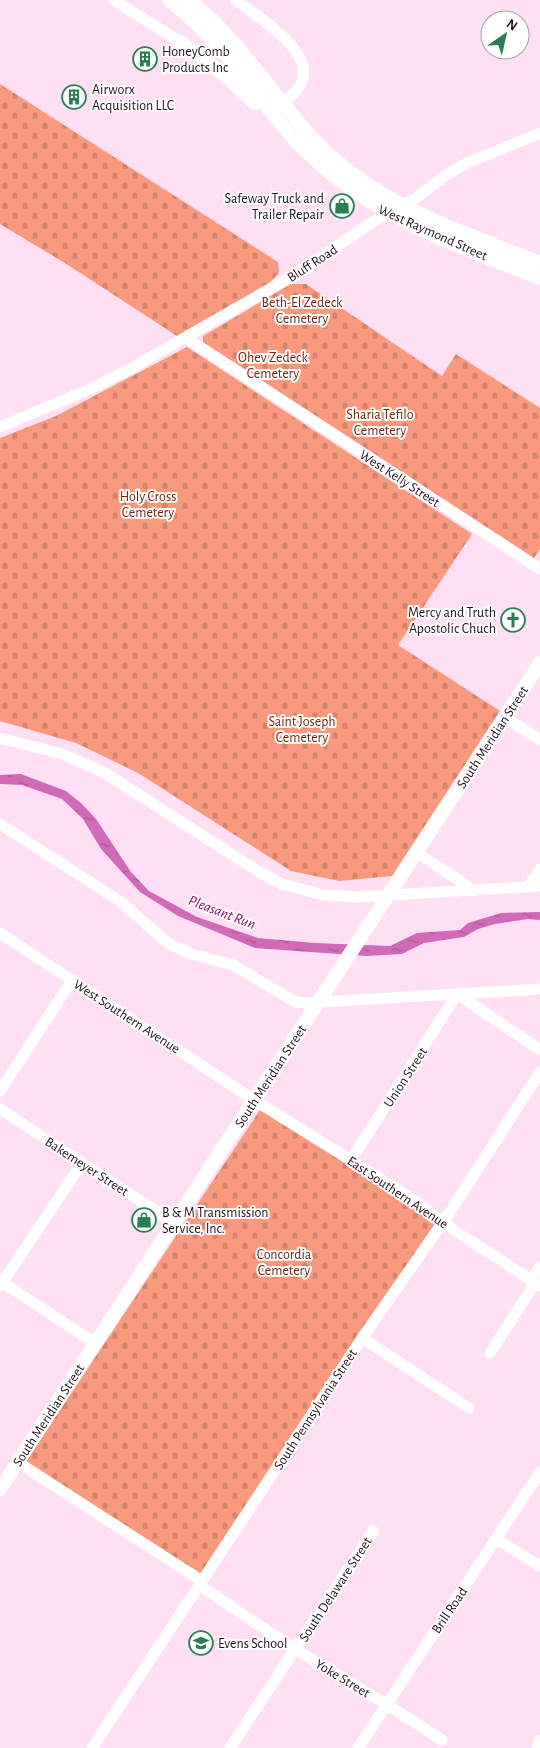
<svg xmlns="http://www.w3.org/2000/svg" width="540" height="1748" viewBox="0 0 540 1748" font-family="'Alegreya Sans',sans-serif">
<style>
.cemetery{fill:url(#cemetery-stones)}
.water{fill:url(#water-ripples)}
.lines{fill:none;stroke-linecap:round;stroke-linejoin:round}
.minor{stroke:#fff;stroke-width:11}
.major{stroke:#fff;stroke-width:14}
.labels{text-anchor:middle;stroke-width:4;stroke-linejoin:round;paint-order:stroke}
.poi-label{font-size:14px;fill:#22111d;stroke:#fff;text-anchor:start}
.street-label{font-size:14px;fill:#22111d;stroke:#fff}
.park-label{font-size:14px;fill:#71260d;stroke:#fff}
.water-label{font-size:15px;font-style:italic;fill:#8c0b76;stroke:#fff}
</style>
<defs>
<pattern id="cemetery-stones" width="16" height="16" patternUnits="userSpaceOnUse" patternTransform="scale(1.25)"><rect width="16" height="16" fill="#f99a7e"/><path d="M2 7V4a2 2 0 0 1 4 0v3zM10 15v-3a2 2 0 0 1 4 0v3z" fill="#d5846c"/></pattern>
<pattern id="water-ripples" width="26" height="14" patternUnits="userSpaceOnUse" patternTransform="scale(1.25)"><rect width="26" height="14" fill="#d16bb7"/><path d="M2 4q2-2 4 0t4 0M15 11q2-2 4 0t4 0" fill="none" stroke="#a95794"/></pattern>
</defs>
<rect width="100%" height="100%" fill="#fedff4"/>
<g class="cemetery">
<path d="M0 84 278 262 279 273 266 286 177 336 68 265 0 224Z"/>
<path d="M291 284H306L442 376 456 354 540 408V549L534 558 203 342V336Z"/>
<path d="M187 347 472 534 398 645 500 711 392 876 339 881 291 871 138 773 76 743 0 721V438L56 416Z"/>
<path d="M262 1107 436 1222 200 1574 26 1461Z"/>
</g>
<path class="water" d="M21 774 66 791 82 804 96 819 131 872 149 891 197 917 258 938 315 943 390 946 417 933 460 930 468 923 501 913 540 912V920L528 919 495 924 478 929 464 937 424 943 402 954 366 956 255 948 178 916 140 892 101 849 83 819 62 799 22 785 0 784V775Z"/>
<g class="lines">
<g class="minor">
<path d="M114 0 180 42"/>
<path d="M236 0C257 17 316 51 301 83 297 93 285 101 277 107"/>
<path d="M186 338 540 569"/>
<path d="M0 427 90 389 130 369 294 275 371 223 416 198 446 175 467 163 540 133"/>
<path d="M505 717 540 740"/>
<path d="M0 738 63 754 105 773 259 872 282 884 323 895 359 897 540 886"/>
<path d="M0 824 121 902 169 944 191 954 233 965 295 1002 305 1003 540 989"/>
<path d="M416 852 475 891"/>
<path d="M528 887 540 869"/>
<path d="M0 933 254 1100 408 1196 445 1224 540 1286"/>
<path d="M0 1091 72 980"/>
<path d="M0 1109 174 1223"/>
<path d="M351 1160 457 994 540 1050"/>
<path d="M531 1280 540 1267"/>
<path d="M0 1281 95 1343"/>
<path d="M0 1286 82 1163"/>
<path d="M362 1338 469 1408"/>
<path d="M490 1353 535 1283"/>
<path d="M17 1462 202 1581"/>
<path d="M496 1539 540 1566"/>
<path d="M199 1585 296 1650 386 1704 442 1740"/>
<path d="M92 1748 362 1338 448 1215 540 1072"/>
<path d="M230 1748 373 1531"/>
<path d="M358 1748 540 1472"/>
</g>
<g class="major">
<path d="M169 0C189 16 207 33 224 52 253 86 277 124 309 154 375 218 456 245 540 278"/>
<path d="M189 0C240 40 273 97 318 144 378 206 462 232 540 263"/>
<path d="M180 42 227 77 255 103"/>
<path d="M0 1489 540 663"/>
<path d="M539 1748 540 1742"/>
</g>
</g>
<defs>
<g id="building-ring" transform="scale(1.25)"><circle r="9.5" fill="#fff" stroke="#277f53" stroke-width="1.5"/><path d="M-4-6H4V6H1V3H-1V6H-4ZM-2.5-4.3h1.7v1.8h-1.7ZM.8-4.3h1.7v1.8H.8ZM-2.5-1h1.7V.8h-1.7ZM.8-1h1.7V.8H.8Z" fill="#277f53"/></g>
<g id="shop-ring" transform="scale(1.25)"><circle r="9.5" fill="#fff" stroke="#277f53" stroke-width="1.5"/><path d="M-5-2.5h2.3a2.7 3.5 0 0 1 5.4 0H5L5.5 6h-11ZM-1.5-2.5h3a1.5 2.3 0 0 0-3 0Z" fill="#277f53"/></g>
<g id="church-ring" transform="scale(1.25)"><circle r="9.5" fill="#fff" stroke="#277f53" stroke-width="1.5"/><path d="M-1.2-6h2.4v3.5h3.3v2.4h-3.3V6h-2.4V-.1h-3.3v-2.4h3.3Z" fill="#277f53"/></g>
<g id="school-ring" transform="scale(1.25)"><circle r="9.5" fill="#fff" stroke="#277f53" stroke-width="1.5"/><path d="M0-5L7-2L0 1L-7-2ZM-4 1L0 2.5L4 1V4Q0 6-4 4Z" fill="#277f53"/></g>
</defs>
<g fill-rule="evenodd">
<use href="#building-ring" x="145" y="59"/>
<use href="#building-ring" x="74" y="97"/>
<use href="#shop-ring" x="342" y="206"/>
<use href="#church-ring" x="513" y="620"/>
<use href="#shop-ring" x="144" y="1220"/>
<use href="#school-ring" x="201" y="1643"/>
</g>
<g class="labels">
<g class="poi-label">
<text x="162" y="56">HoneyComb<tspan x="162" dy="16">Products Inc</tspan></text>
<text x="92" y="94">Airworx<tspan x="92" dy="16">Acquisition LLC</tspan></text>
<text x="324" y="203" text-anchor="end">Safeway Truck and<tspan x="324" dy="16">Trailer Repair</tspan></text>
<text x="496" y="617" text-anchor="end">Mercy and Truth<tspan x="496" dy="16">Apostolic Chuch</tspan></text>
<text x="162" y="1217">B &amp; M Transmission<tspan x="162" dy="16">Service, Inc.</tspan></text>
<text x="218" y="1648">Evens School</text>
</g>
<g class="street-label">
<text transform="translate(433 232) rotate(24)" y="5">West Raymond Street</text>
<text transform="translate(312 263) rotate(-33)" y="5">Bluff Road</text>
<text transform="translate(400 478) rotate(33)" y="5">West Kelly Street</text>
<text transform="translate(492 737) rotate(-57)" y="5">South Meridian Street</text>
<text transform="translate(127 1016) rotate(33)" y="5">West Southern Avenue</text>
<text transform="translate(270 1076) rotate(-57)" y="5">South Meridian Street</text>
<text transform="translate(405 1077) rotate(-57)" y="5">Union Street</text>
<text transform="translate(87 1166) rotate(33)" y="5">Bakemeyer Street</text>
<text transform="translate(398 1192) rotate(34)" y="5">East Southern Avenue</text>
<text transform="translate(315 1409) rotate(-57)" y="5">South Pennsylvania Street</text>
<text transform="translate(48 1415) rotate(-57)" y="5">South Meridian Street</text>
<text transform="translate(335 1589) rotate(-57)" y="5">South Delaware Street</text>
<text transform="translate(449 1610) rotate(-56)" y="5">Brill Road</text>
<text transform="translate(343 1678) rotate(31)" y="5">Yoke Street</text>
</g>
<g class="park-label">
<text x="302" y="307">Beth-El Zedeck<tspan x="302" dy="16">Cemetery</tspan></text>
<text x="273" y="362">Ohev Zedeck<tspan x="273" dy="16">Cemetery</tspan></text>
<text x="380" y="419">Sharia Tefilo<tspan x="380" dy="16">Cemetery</tspan></text>
<text x="148" y="501">Holy Cross<tspan x="148" dy="16">Cemetery</tspan></text>
<text x="302" y="726">Saint Joseph<tspan x="302" dy="16">Cemetery</tspan></text>
<text x="284" y="1259">Concordia<tspan x="284" dy="16">Cemetery</tspan></text>
</g>
<g class="water-label">
<text transform="translate(222 912) rotate(21)" y="5">Pleasant Run</text>
</g>
</g>
<g transform="translate(505 35) rotate(34)"><circle r="24" fill="#ffffff" stroke="#a7a0a5"/>
<path d="M0-4L9 19L0 12L-9 19Z" fill="#277f53"/>
<text y="-8" font-size="14" font-weight="bold" text-anchor="middle" fill="#22111d">N</text>
</g>
</svg>
